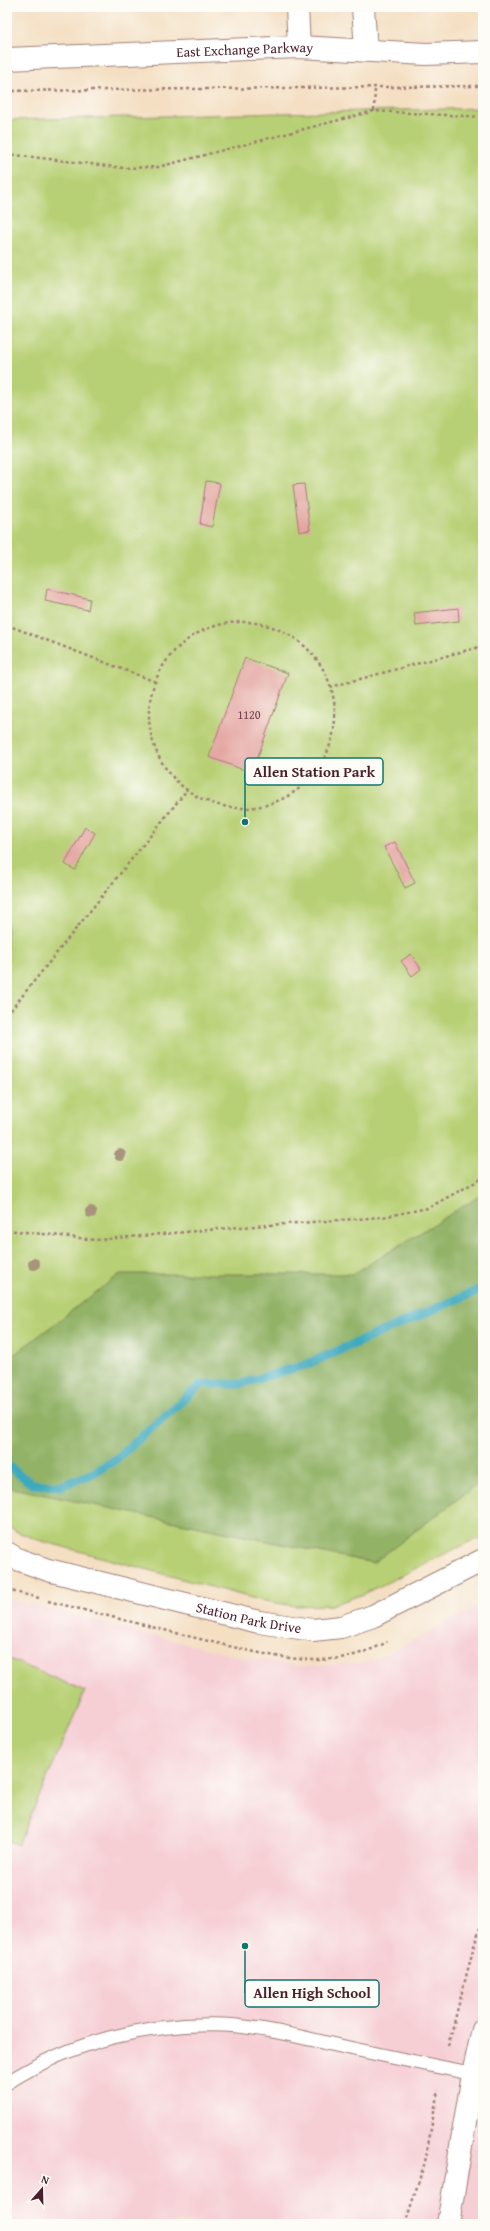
<svg xmlns="http://www.w3.org/2000/svg" width="490" height="2231" viewBox="0 0 490 2231" font-family="'Gentium Book Plus',serif">
<style>
.built{fill:#f6cfd5}
.green{fill:#b8d075;stroke:#817850}
.forest{fill:#92b266;stroke:#6e6848}
.lines{fill:none;stroke-linecap:round;stroke-linejoin:round}
.stream{stroke:#3da9bd;stroke-width:9}
.building{fill:#e4a4a0}
.lane-casing{stroke:#9f7f77;stroke-width:15}
.street-casing{stroke:#9f7f77;stroke-width:24}
.secondary-casing{stroke:#9f7f77;stroke-width:24}
.path{stroke:#9f7f77;stroke-width:2.5;stroke-dasharray:3 3;stroke-linecap:butt}
.lane{stroke:#fff;stroke-width:13}
.street{stroke:#fff;stroke-width:22}
.secondary{stroke:#fff;stroke-width:22}
.tree{fill:#a9937c}
.labels{text-anchor:middle;stroke-width:3;stroke-linejoin:round;paint-order:stroke}
.number-label{font-size:12px;fill:#704048}
.street-label{font-size:14px;fill:#4a1f2b;stroke:#fdfcf7}
.leader{fill:none;stroke:#0f766e;stroke-width:1.5}
.callout-dot{fill:#0f766e;stroke:#fdfcf7;stroke-width:1.5}
.callout{fill:#fdfcf7;stroke:#0f766e;stroke-width:1.5}
.callout-label{font-size:15px;text-anchor:middle;font-weight:bold;fill:#4a1f2b}
</style>
<rect width="100%" height="100%" fill="#fdfcf7"/>
<filter id="ink" filterUnits="userSpaceOnUse"><feTurbulence type="fractalNoise" baseFrequency=".025" numOctaves="2"/><feDisplacementMap in="SourceGraphic" scale="8" xChannelSelector="R" yChannelSelector="G"/><feConvolveMatrix kernelMatrix="1 2 1 2 8 2 1 2 1" color-interpolation-filters="sRGB"/></filter>
<filter id="wash" filterUnits="userSpaceOnUse"><feTurbulence type="fractalNoise" baseFrequency=".012" numOctaves="4" result="noise"/><feDisplacementMap in="SourceGraphic" scale="16" xChannelSelector="R" yChannelSelector="G"/><feGaussianBlur stdDeviation="0.9" result="paint"/><feColorMatrix in="noise" values="0 0 0 0 0 0 0 0 0 0 0 0 0 0 0 0 0 1.4 0 .05"/><feComposite in="paint" operator="in"/></filter>
<g filter="url(#wash)">
<rect width="100%" height="100%" fill="#f4dfc3"/>
<path class="built" d="M7 1599 241 1657 303 1667 370 1662 483 1604V2224H7Z"/>
<g class="green">
<path d="M483 108V1538L471 1541 364 1594 331 1605 295 1606 259 1600 38 1540 15 1531 7 1524V120Z"/>
<path d="M7 1658 85 1691 18 1845 7 1840Z"/>
</g>
<path class="forest" d="M483 1194V1480L373 1563 7 1487V1360L120 1274H353Z"/>
<g class="lines">
<path class="stream" d="M7 1465 32 1484 60 1486 91 1474 115 1460 201 1384H240L305 1365 483 1288"/>
</g>
<g id="blocks">
<g class="building">
<path d="M206 481 220 483 212 527 200 524Z"/>
<path d="M304 484 310 530 299 532 293 485Z"/>
<path d="M47 589 90 599 88 610 45 601Z"/>
<path d="M458 608 459 621 416 626 414 613Z"/>
<path d="M245 658 288 673 252 773 209 757Z"/>
<path d="M85 827 95 833 75 870 65 864Z"/>
<path d="M395 842 415 883 405 888 384 847Z"/>
<path d="M411 954 421 969 412 976 401 961Z"/>
</g>
</g>
</g>
<g filter="url(#ink)">
<use href="#blocks" fill-opacity="0" stroke="#9f7f77" stroke-width="1"/>
<g class="lines">
<g class="lane-casing">
<path id="lane" d="M7 2083C70 2042 149 2022 224 2025 260 2027 296 2036 331 2044 380 2055 430 2065 479 2075"/>
</g>
<g class="street-casing">
<g id="street">
<path id="s1" d="M7 1553 17 1559 48 1570 259 1622 313 1630 341 1627 373 1616 483 1560"/>
</g>
</g>
<g class="secondary-casing">
<g id="secondary">
<path d="M297 7 299 47"/>
<path d="M363 7 366 50"/>
<path id="s2" d="M7 59 299 47 426 54 483 52"/>
<path d="M448 2224 473 2074 483 2030"/>
</g>
</g>
<g class="path">
<path d="M7 91 483 86"/>
<path d="M374 111 375 88"/>
<path d="M7 154 124 168 158 167 374 111 483 117"/>
<circle cx="242" cy="715" r="93"/>
<path d="M7 625 156 682"/>
<path d="M330 687 483 646"/>
<path d="M7 1015 187 790"/>
<path d="M7 1230 96 1240 241 1227 383 1217 428 1208 483 1178"/>
<path d="M7 1590 39 1598"/>
<path d="M48 1601C100 1614 152 1627 204 1640 242 1649 281 1660 320 1660 344 1659 366 1653 387 1642"/>
<path d="M448 2046 474 1946 483 1919"/>
<path d="M405 2224 425 2162 438 2090"/>
</g>
<use href="#lane" class="lane"/>
<use href="#street" class="street"/>
<use href="#secondary" class="secondary"/>
</g>
<g class="tree">
<circle cx="120" cy="1155" r="6"/>
<circle cx="91" cy="1212" r="6"/>
<circle cx="34" cy="1264" r="6"/>
</g>
</g>
<g class="labels">
<g class="number-label">
<text x="249" y="719">1120</text>
</g>
<g class="street-label">
<text dy="5" stroke="none"><textPath href="#s2" startOffset="238">East Exchange Parkway</textPath></text>
<text dy="5" stroke="none"><textPath href="#s1" startOffset="251">Station Park Drive</textPath></text>
</g>
</g>
<path class="leader" d="M245 822L245 772M245 1946L245 1993"/>
<g class="callout-dot">
<circle cx="245" cy="822" r="4"/>
<circle cx="245" cy="1946" r="4"/>
</g>
<g class="callout">
<rect x="245" y="758" width="138" height="27" rx="4"/>
<rect x="245" y="1980" width="134" height="27" rx="4"/>
</g>
<g class="callout-label">
<text x="314" y="777">Allen Station Park</text>
<text x="312" y="1998">Allen High School</text>
</g>
<rect width="490" height="2231" fill="none" stroke="#fdfcf7" stroke-width="24"/>
<g transform="translate(42 2189) rotate(20)" stroke="#fdfcf7" stroke-width="3" paint-order="stroke">
<path d="M0-3L7 15L0 10L-7 15Z" fill="#4a1f2b"/>
<text y="-6" font-size="11" font-weight="bold" text-anchor="middle" fill="#4a1f2b">N</text>
</g>
</svg>
